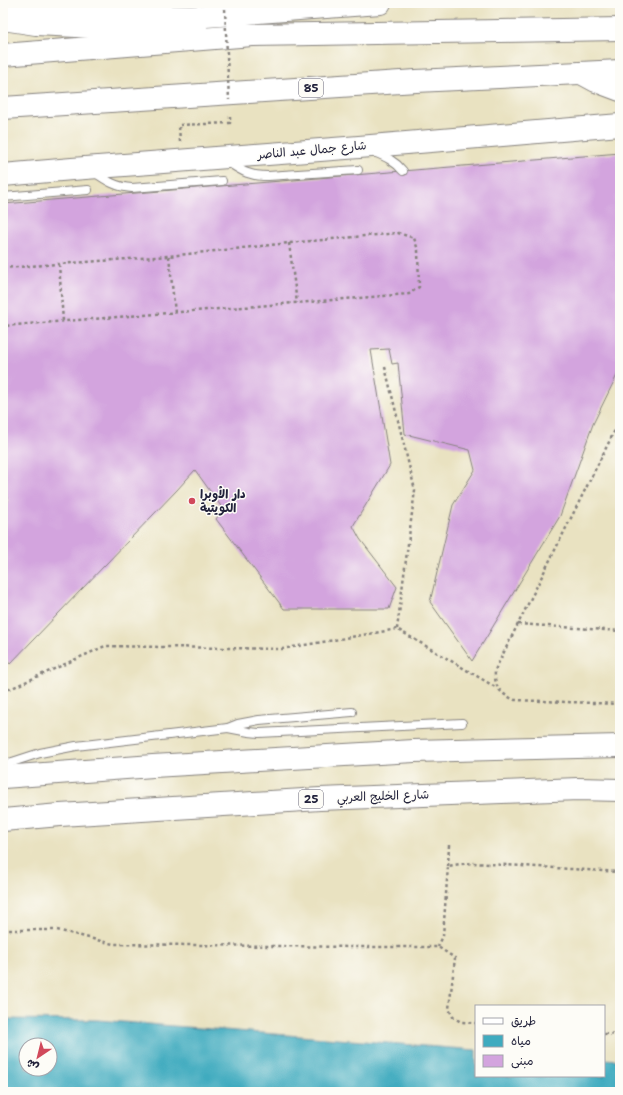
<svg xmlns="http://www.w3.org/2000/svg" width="623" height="1095" viewBox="0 0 623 1095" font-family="'Shantell Sans','Playpen Sans Arabic',sans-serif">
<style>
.water{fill:#3fabbf;stroke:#30667d;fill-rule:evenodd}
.building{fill:#d3a4de}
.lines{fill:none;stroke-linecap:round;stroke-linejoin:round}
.service-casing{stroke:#86827e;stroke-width:10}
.secondary-casing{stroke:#86827e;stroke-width:24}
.primary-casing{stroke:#86827e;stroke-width:24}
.trunk-casing{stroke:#86827e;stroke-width:24}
.motorway-casing{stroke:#86827e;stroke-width:24}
.path{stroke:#86827e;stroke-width:2.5;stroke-dasharray:3 3;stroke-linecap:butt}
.service{stroke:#fff;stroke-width:8}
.secondary{stroke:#fff;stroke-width:22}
.primary{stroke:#fff;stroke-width:22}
.trunk{stroke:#fff;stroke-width:22}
.motorway{stroke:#fff;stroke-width:22}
.path-bridge{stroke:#86827e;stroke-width:2.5;stroke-dasharray:3 3;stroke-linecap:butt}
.poi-dot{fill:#d1495b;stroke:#fdfcf7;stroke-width:1.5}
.labels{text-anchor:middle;stroke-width:3;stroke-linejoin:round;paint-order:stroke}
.shield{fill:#fdfcf7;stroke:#646373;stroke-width:1}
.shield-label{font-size:11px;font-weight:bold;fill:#22223b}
.street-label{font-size:12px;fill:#22223b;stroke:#fdfcf7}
.poi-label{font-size:12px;font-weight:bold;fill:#22223b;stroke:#fdfcf7;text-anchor:start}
</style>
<rect width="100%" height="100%" fill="#fdfcf7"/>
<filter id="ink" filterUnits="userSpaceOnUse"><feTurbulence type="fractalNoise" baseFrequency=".025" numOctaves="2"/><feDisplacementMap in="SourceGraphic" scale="8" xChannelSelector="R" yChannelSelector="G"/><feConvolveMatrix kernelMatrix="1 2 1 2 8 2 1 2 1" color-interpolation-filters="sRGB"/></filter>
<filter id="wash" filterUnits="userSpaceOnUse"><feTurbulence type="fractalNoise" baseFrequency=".012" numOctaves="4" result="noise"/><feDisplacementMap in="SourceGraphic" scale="16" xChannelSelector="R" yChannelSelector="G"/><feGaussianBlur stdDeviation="0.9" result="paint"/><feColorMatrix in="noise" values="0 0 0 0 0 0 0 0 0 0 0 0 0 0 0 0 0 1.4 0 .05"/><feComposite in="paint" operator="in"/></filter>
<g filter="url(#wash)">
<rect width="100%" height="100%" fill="#e9e2c1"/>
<path class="water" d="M3 1019 98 1020 476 1050V1076H604V1059L620 1060V1092H3ZM26 1045H50V1069H26Z"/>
<g id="blocks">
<path class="building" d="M620 153V369L593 424 560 516 472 661 430 602 453 505 475 470 470 450 405 434 398 363 392 364 389 349 371 350 390 465 353 526 360 539 397 587 389 609H284L216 519 223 509 195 470 177 490 10 664 3 656V513L8 501 3 485V204Z"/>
</g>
</g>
<g filter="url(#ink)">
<use href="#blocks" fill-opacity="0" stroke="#86827e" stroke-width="1"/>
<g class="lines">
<g class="service-casing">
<g id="service">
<path d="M374 152C386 157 395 161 403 171"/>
<path d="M228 162C243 172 250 176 268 176L358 170"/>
<path d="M94 172C107 181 116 187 132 188L222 181"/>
<path d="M3 197 88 190"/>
<path d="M228 728 249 732 259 733 462 723"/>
<path d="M3 765 40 753 76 746 228 728 238 724 259 720 352 712"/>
</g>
</g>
<g class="secondary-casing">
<g id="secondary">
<path d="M3 8 36 9 117 15 192 17 380 3"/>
<path d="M3 175 72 169 359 147 620 125"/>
</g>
</g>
<g class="primary-casing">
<g id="primary">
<path d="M3 777 153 766 414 751 620 746"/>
<path d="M3 820 60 815 320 799 578 789 620 790"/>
</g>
</g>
<g class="trunk-casing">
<g id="trunk">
<path d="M3 19 36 24 197 32"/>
<path d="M234 34 252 35 620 29"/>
<path d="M583 74 596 81 620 90"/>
<path d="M3 108 416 81 620 71"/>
</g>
</g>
<g class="motorway-casing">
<path id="motorway" d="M3 55 252 35"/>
</g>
<g class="path">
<path d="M180 142 179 125 230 123V113"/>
<path d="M289 243 297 303"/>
<path d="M169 256 175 313"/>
<path d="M59 264 63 321"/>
<path d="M3 268 169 256 289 243 398 233 414 238 418 250 419 287 409 294 3 326"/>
<path d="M385 367 415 490 397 629"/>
<path d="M620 420 495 670C494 687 499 693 515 700L620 704"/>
<path d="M518 624 620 631"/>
<path d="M3 692 105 646 282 649 397 629 497 688"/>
<path d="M448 866 449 845"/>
<path d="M3 930H57L113 944 355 947H438L455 958 449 1009 453 1017 461 1022 476 1023"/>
<path d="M438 947 443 936 448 866 460 864 473 863 620 872"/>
<path d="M604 1034 620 1035"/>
</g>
<use href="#service" class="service"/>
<use href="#secondary" class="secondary"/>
<use href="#primary" class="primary"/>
<use href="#trunk" class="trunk"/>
<use href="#motorway" class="motorway"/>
<path class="path-bridge" d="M225 9 229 100"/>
</g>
</g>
<circle class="poi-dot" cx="192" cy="501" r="4"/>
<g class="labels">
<g class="shield">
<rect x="299" y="79" width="24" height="18" rx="3"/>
<rect x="299" y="790" width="24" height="18" rx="3"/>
</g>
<g class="shield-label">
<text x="311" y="92">85</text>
<text x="311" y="803">25</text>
</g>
<g class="street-label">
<text transform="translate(312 150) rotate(-5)" y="4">شارع جمال عبد الناصر</text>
<text transform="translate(383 796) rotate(-2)" y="4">شارع الخليج العربي</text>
</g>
<g class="poi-label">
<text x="200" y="498">دار الأوبرا<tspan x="200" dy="14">الكويتية</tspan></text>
</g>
</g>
<rect width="623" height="1095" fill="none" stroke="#fdfcf7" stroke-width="16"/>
<rect x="475" y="1005" width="130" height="72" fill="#fdfcf7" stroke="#a5a5ac"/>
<rect x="483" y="1018" width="20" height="6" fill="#ffffff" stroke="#a5a5ac"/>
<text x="511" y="1025" font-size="12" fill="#22223b">طريق</text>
<rect x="483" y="1035" width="20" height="12" fill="#3fabbf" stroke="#a5a5ac"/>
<text x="511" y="1045" font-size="12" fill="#22223b">مياه</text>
<rect x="483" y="1055" width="20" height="12" fill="#d3a4de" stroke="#a5a5ac"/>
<text x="511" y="1065" font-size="12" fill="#22223b">مبنى</text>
<g transform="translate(38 1057) rotate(215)"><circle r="19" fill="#fdfcf7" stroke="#a5a5ac"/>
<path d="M0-3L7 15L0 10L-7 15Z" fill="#d1495b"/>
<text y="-6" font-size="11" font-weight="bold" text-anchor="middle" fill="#22223b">ش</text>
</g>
</svg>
